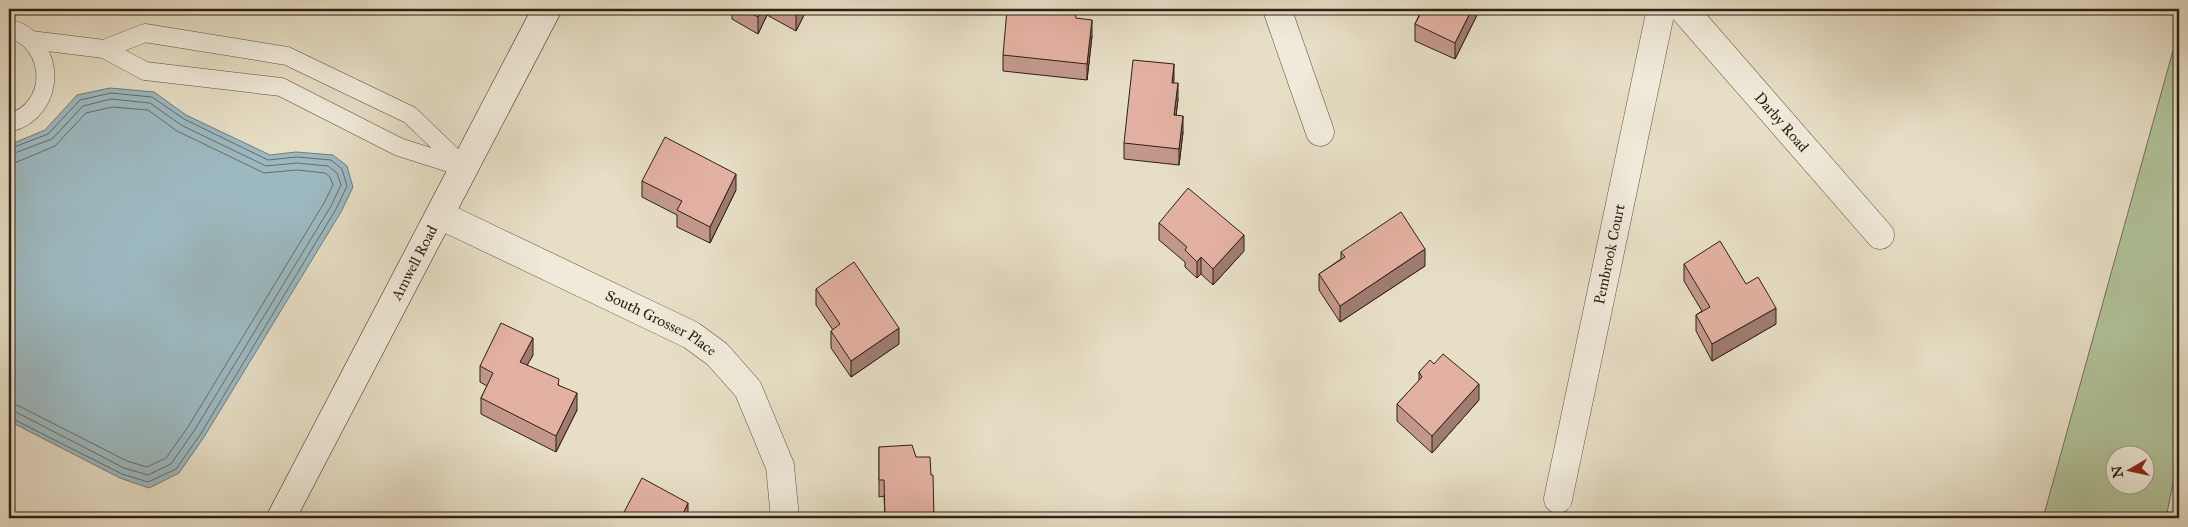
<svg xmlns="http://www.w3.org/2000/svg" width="2188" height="527" viewBox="0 0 2188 527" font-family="'IM FELL Great Primer',serif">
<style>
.green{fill:#b0c298;stroke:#707156;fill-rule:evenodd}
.water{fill:#9cb9c0;stroke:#707c7b}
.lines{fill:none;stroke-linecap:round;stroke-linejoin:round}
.shore{stroke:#666c6a;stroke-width:1}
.service-casing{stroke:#5d5040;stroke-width:19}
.minor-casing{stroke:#5d5040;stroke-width:29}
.secondary-casing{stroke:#2f2014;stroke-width:29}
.service{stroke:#efead9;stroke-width:18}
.minor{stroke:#efead9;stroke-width:28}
.secondary{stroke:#efead9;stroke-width:28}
.wall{fill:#c2988b;stroke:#2f2014}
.shaded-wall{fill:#9e7c71;stroke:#2f2014}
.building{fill:#e2b1a2;stroke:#2f2014}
.labels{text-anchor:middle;stroke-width:4.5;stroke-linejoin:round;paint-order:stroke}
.street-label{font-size:15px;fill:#2f2014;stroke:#efead9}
</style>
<rect width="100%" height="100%" fill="#e6dec5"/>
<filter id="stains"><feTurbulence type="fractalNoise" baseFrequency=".004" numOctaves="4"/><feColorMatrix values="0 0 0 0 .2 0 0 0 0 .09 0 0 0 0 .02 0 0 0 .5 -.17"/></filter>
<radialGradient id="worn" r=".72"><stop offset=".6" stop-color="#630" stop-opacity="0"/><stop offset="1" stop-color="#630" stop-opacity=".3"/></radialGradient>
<path class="green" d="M2179 29V453L2166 518H2043ZM2116 454H2146V484H2116Z"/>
<path class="water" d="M110 88 154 92 186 115 270 155 296 152 333 155 347 166 353 187 341 212 204 437 179 473 149 488 120 478 9 421V145L45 130 77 95Z"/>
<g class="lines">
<g class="shore">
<path d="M9 149 48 134 80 100 111 93 152 97 184 119 268 160 297 157 331 160 342 169 347 186 336 209 200 435 176 469 148 482 122 474 9 417"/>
<path d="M9 155 52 139 83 106 111 99 150 103 181 125 266 166 297 163 328 166 337 173 341 185 331 206 194 431 171 464 148 475 124 468 16 412 9 411"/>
<path d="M9 163 17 162 55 146 86 113 112 107 148 110 177 131 264 173 297 170 325 173 330 177 333 185 324 203 188 427 166 458 147 467 127 461 19 406 9 403"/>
</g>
<g class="service-casing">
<g id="service">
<path d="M9 28C57 42 58 110 9 123"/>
<path d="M145 33 287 56 410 115 465 168 399 147 281 87 145 71 104 49Z"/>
<path d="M31 40 104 49"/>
</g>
</g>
<g class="minor-casing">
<g id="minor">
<path d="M1277 9 1320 132"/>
<path id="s1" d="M1683 9 1880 235"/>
<path id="s2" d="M440 215 691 335 717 354 748 389 780 466 785 518"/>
<path id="s3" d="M1558 499 1661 9"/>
</g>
</g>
<g class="secondary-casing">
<g id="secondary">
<path id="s4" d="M281 518 547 9"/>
</g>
</g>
<use href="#service" class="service"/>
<use href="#minor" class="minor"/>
<use href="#secondary" class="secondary"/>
</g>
<g class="wall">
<path d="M732 9H807L796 31 767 15 758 34 732 19Z"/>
<path d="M1416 9H1480L1455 59 1415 41V24L1421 11Z"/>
<path d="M1076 18 1092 36 1087 80 1003 71V55Z"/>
<path d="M1174 83 1178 99 1176 115 1183 132 1179 165 1124 159V143Z"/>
<path d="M642 181 736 190 710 243 677 227V215L642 197Z"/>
<path d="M1159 223 1244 251 1213 285 1201 274 1197 278 1185 267V262L1159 240Z"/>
<path d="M1341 252 1425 266 1340 322 1319 290V274L1341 259Z"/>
<path d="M1684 264 1746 284 1776 324 1712 361 1696 331V315L1702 311 1684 281Z"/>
<path d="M816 289 899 344 851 377 831 348V331L833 330 816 305Z"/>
<path d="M533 355 527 365 559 385 577 410 556 452 481 414V398L487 386 480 382V366Z"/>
<path d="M1434 364 1479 400 1432 453 1397 421V404L1419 381V372Z"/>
<path d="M879 447 916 457 931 475 934 518H885L884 496 879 497Z"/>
</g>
<g class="shaded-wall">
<path d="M762 9H767V15L758 34V17Z"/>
<path d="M799 9H807L796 31V14Z"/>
<path d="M1472 9H1480L1455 59V43Z"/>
<path d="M1092 20V36L1087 80V64Z"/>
<path d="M1174 64V80L1172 99V83Z"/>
<path d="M1178 83V99L1174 132V115Z"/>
<path d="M1183 116V132L1179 165V149Z"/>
<path d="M736 174V190L710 243V227Z"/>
<path d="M1244 235V251L1213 285V269Z"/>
<path d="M1425 249V266L1340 322V306Z"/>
<path d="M1201 257V274L1197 278V262Z"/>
<path d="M1776 308V324L1712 361V344Z"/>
<path d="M899 328V344L851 377V361Z"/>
<path d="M533 338V355L520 378V362Z"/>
<path d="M1479 384V400L1432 453V436Z"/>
<path d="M577 393V410L556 452V436Z"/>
<path d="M688 503V518H681Z"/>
</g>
<g class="building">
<path d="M743 9H762L758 17Z"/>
<path d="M786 9H799L796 14Z"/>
<path d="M1007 9H1046L1075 12 1076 18 1092 20 1087 64 1003 55Z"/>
<path d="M1423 9H1472L1455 43 1415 24Z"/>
<path d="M1133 60 1174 64 1172 83H1178L1174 115 1183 116 1179 149 1124 143Z"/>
<path d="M665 137 736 174 710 227 677 210 682 201 642 181Z"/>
<path d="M1188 188 1244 235 1213 269 1201 257 1197 262 1185 250 1187 247 1159 223Z"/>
<path d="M1401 212 1425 249 1340 306 1319 274 1345 257 1341 252Z"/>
<path d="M1720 241 1746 284 1758 277 1776 308 1712 344 1696 315 1710 307 1684 264Z"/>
<path d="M854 262 899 328 851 361 831 331 840 324 816 289Z"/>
<path d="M501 323 533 338 520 362 559 379 558 385 577 393 556 436 481 398 493 373 480 366Z"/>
<path d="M1443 354 1479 384 1432 436 1397 404 1422 377 1419 372 1430 360 1434 364Z"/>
<path d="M912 445 916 457H930L931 475H933L934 518H885L884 480H879V447Z"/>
<path d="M642 478 688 503 681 518H621Z"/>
</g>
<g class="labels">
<g class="street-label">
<text dy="5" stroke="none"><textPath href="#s1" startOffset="150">Darby Road</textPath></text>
<text dy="5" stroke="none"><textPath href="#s3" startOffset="250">Pembrook Court</textPath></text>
<text dy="5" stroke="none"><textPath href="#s4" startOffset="288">Amwell Road</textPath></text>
<text dy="5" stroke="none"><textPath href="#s2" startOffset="246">South Grosser Place</textPath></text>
</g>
</g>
<rect width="2188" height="527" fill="none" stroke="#e6dec5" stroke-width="30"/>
<rect x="10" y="10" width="2168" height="507" fill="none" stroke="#2f2014" stroke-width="2.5"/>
<rect x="15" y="15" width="2158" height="497" fill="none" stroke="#2f2014"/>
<g transform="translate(2130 470) rotate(261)"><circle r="24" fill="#efead9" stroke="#a2998a"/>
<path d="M0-4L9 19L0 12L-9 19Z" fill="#8f2418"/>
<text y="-8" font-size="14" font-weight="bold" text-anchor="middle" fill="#2f2014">N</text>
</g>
<rect width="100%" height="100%" filter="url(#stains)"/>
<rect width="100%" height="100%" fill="url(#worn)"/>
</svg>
